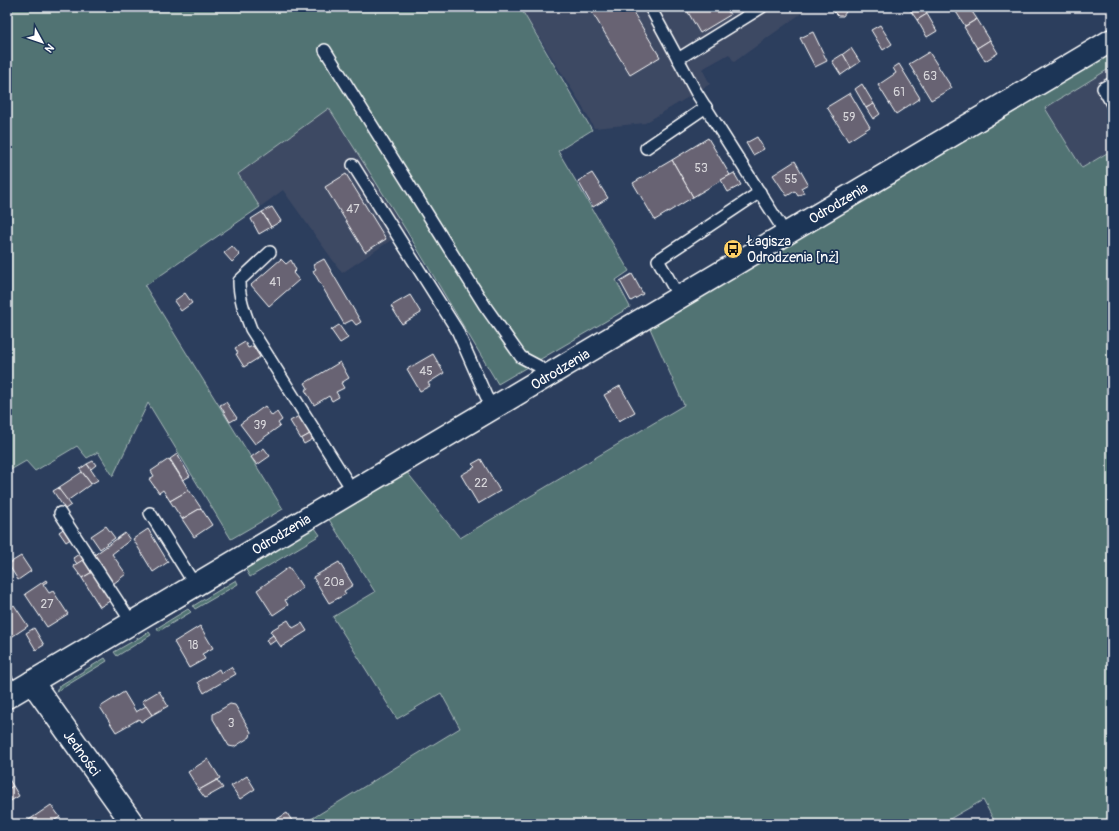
<svg xmlns="http://www.w3.org/2000/svg" width="1119" height="831" viewBox="0 0 1119 831" font-family="Pangolin,sans-serif">
<style>
.built{fill:#3e4964}
.green{fill:#517373;stroke:#a8b9b9}
.building{fill:#676373;stroke:#fff}
.lines{fill:none;stroke-linecap:round;stroke-linejoin:round}
.service-casing{stroke:#fff;stroke-width:14}
.minor-casing{stroke:#fff;stroke-width:25}
.service{stroke:#1d3557;stroke-width:11}
.minor{stroke:#1d3557;stroke-width:22}
.labels{text-anchor:middle;stroke-width:3.5;stroke-linejoin:round;paint-order:stroke}
.number-label{font-size:12px;fill:#d9d8dc}
.street-label{font-size:14px;fill:#fff;stroke:#1d3557}
.poi-label{font-size:14px;fill:#fff;stroke:#1d3557;text-anchor:start}
</style>
<rect width="100%" height="100%" fill="#2c3e5d"/>
<filter id="ink" filterUnits="userSpaceOnUse"><feTurbulence type="fractalNoise" baseFrequency=".025" numOctaves="2"/><feDisplacementMap in="SourceGraphic" scale="8" xChannelSelector="R" yChannelSelector="G"/><feConvolveMatrix kernelMatrix="1 2 1 2 8 2 1 2 1" color-interpolation-filters="sRGB"/></filter>
<g filter="url(#ink)">
<g class="built">
<path d="M520 7H810L734 62 729 54 702 69 710 84 645 123 594 128 581 104Z"/>
<path d="M1112 65V150L1082 168 1044 105Z"/>
<path d="M329 107 406 230 342 273 283 190 260 207 238 174Z"/>
</g>
<g class="green">
<path d="M7 7H520L592 130 558 151 629 271 616 280 630 307 498 384 406 230 329 108 238 174 260 207 145 286 283 509 231 539 148 403 113 476 98 452 87 458 77 446 35 471 26 461 7 472Z"/>
<path d="M1112 52V67L1045 108 1082 168 1112 150V824H996L983 800 941 824H913L912 822 908 824H303L460 728 441 693 397 719 333 617 375 592 328 518 406 471 460 538 684 405 649 326Z"/>
<path d="M313 525 320 535 250 577 244 566Z"/>
<path d="M232 573 234 576 155 623 153 620Z"/>
<path d="M236 580 238 584 195 609 193 606Z"/>
<path d="M188 609 191 612 159 631 157 628Z"/>
<path d="M149 632 151 635 117 656 114 652Z"/>
<path d="M105 658 107 661 56 692 59 686Z"/>
</g>
<g class="building">
<path d="M589 7H630L660 57 630 75Z"/>
<path d="M685 7H726L730 15 700 33Z"/>
<path d="M837 7H843L846 12 843 16H838L834 12Z"/>
<path d="M908 7H923L927 14 917 20Z"/>
<path d="M953 7H969L977 19 965 26Z"/>
<path d="M927 14 937 31 927 37 917 20Z"/>
<path d="M977 19 990 40 977 48 964 27Z"/>
<path d="M880 25 892 44 883 50 871 30Z"/>
<path d="M813 32 827 61 815 67 800 38Z"/>
<path d="M990 40 998 53 985 61 977 48Z"/>
<path d="M851 48 860 62 851 68 843 54Z"/>
<path d="M929 52 952 88 931 100 909 64Z"/>
<path d="M843 54 851 68 841 75 832 61Z"/>
<path d="M899 64 920 98 896 114 878 85 896 73 893 68Z"/>
<path d="M862 84 874 104 866 108 855 89Z"/>
<path d="M850 93 870 127 848 141 827 107Z"/>
<path d="M874 104 880 114 873 119 866 108Z"/>
<path d="M757 137 764 149 753 155 746 143Z"/>
<path d="M708 138 730 175 693 197 672 160Z"/>
<path d="M672 160 693 197 655 220 633 183Z"/>
<path d="M795 161 808 184 801 188 804 193 798 196 795 191 787 196 773 175Z"/>
<path d="M592 173 608 198 593 207 578 181Z"/>
<path d="M734 173 741 185 728 192 721 180Z"/>
<path d="M346 174 386 239 365 252 325 187Z"/>
<path d="M272 207 281 221 271 227 262 212Z"/>
<path d="M262 212 271 227 259 234 251 219Z"/>
<path d="M232 246 240 255 232 262 224 253Z"/>
<path d="M281 259 286 264 291 260 296 270 293 273 299 280 269 306 251 285Z"/>
<path d="M324 259 361 322 356 325 352 320 344 324 313 271 316 269 313 265Z"/>
<path d="M632 274 643 294 631 301 620 281Z"/>
<path d="M185 293 192 303 181 311 174 301Z"/>
<path d="M410 295 421 313 402 324 391 306Z"/>
<path d="M339 325 348 338 340 343 331 330Z"/>
<path d="M245 342 248 348 253 346 260 357 244 367 236 354 238 353 235 348Z"/>
<path d="M433 354 444 373 428 383 430 386 420 391 407 369Z"/>
<path d="M340 362 349 378 341 383 344 388 336 392 339 397 332 401 329 396 314 405 305 390 308 388 305 383Z"/>
<path d="M620 386 635 412 619 421 604 395Z"/>
<path d="M226 402 237 418 230 422 220 405Z"/>
<path d="M265 406 272 416 277 412 282 420 278 423 280 426 255 444 240 424Z"/>
<path d="M299 416 310 434 301 439 290 421Z"/>
<path d="M310 434 313 439 304 444 301 439Z"/>
<path d="M264 448 270 456 257 465 251 457Z"/>
<path d="M177 454 190 476 183 480 170 459Z"/>
<path d="M169 459 189 490 170 501 163 490 159 493 149 479 154 476 151 471Z"/>
<path d="M481 459 500 491 478 504 461 475 475 467 472 464Z"/>
<path d="M93 461 96 465 91 469 87 464Z"/>
<path d="M87 464 98 480 91 484 80 469Z"/>
<path d="M82 472 91 484 67 501 58 488Z"/>
<path d="M58 488 71 505 65 509 53 491Z"/>
<path d="M189 490 201 508 182 519 170 501Z"/>
<path d="M201 508 212 525 194 537 182 519Z"/>
<path d="M106 526 115 538 100 549 91 536Z"/>
<path d="M66 527 72 538 66 542 59 532Z"/>
<path d="M148 529 168 562 153 572 133 539Z"/>
<path d="M125 533 130 540 112 554 126 574 113 584 93 556Z"/>
<path d="M82 552 86 558 77 564 73 558Z"/>
<path d="M21 556 31 571 18 580 8 564Z"/>
<path d="M86 558 94 571 82 578 73 566Z"/>
<path d="M339 562 353 585 344 591 346 594 329 603 313 577Z"/>
<path d="M289 567 303 588 285 600 288 605 273 615 257 590Z"/>
<path d="M94 571 113 599 100 607 82 578Z"/>
<path d="M46 580 47 582 43 584 49 593 53 591 68 614 47 627 25 594Z"/>
<path d="M14 605 28 626 10 638 7 633V610Z"/>
<path d="M288 620 293 628 302 623 307 631 281 647 270 631Z"/>
<path d="M200 626 213 648 202 654 205 659 189 668 174 642Z"/>
<path d="M34 628 44 645 36 650 26 633Z"/>
<path d="M273 635 276 640 269 645 266 640Z"/>
<path d="M231 667 236 674 204 693 198 682 219 669 221 673Z"/>
<path d="M159 691 168 706 152 715 142 701Z"/>
<path d="M124 692 136 712 146 706 152 715 141 722 139 719 116 732 100 707Z"/>
<path d="M230 704 235 705 251 732 250 737 234 747 229 746 213 719V714Z"/>
<path d="M208 759 220 778 199 790 188 772Z"/>
<path d="M7 776 13 786 7 790Z"/>
<path d="M247 776 255 789 240 799 231 786Z"/>
<path d="M217 780 223 788 205 798 199 790Z"/>
<path d="M13 786 19 796 7 803V790Z"/>
<path d="M51 805 60 817 55 820 58 824H27L26 822Z"/>
<path d="M287 813 294 824H269Z"/>
</g>
<g class="lines">
<g class="service-casing">
<g id="service">
<path d="M650 7 696 92 786 234"/>
<path d="M325 50 485 306 521 357 538 366 547 376"/>
<path d="M678 59 762 7"/>
<path d="M1112 83 1103 88 1112 104"/>
<path d="M646 148 706 107"/>
<path d="M353 165 457 330 486 396 493 408"/>
<path d="M270 252 239 281C239 298 245 313 251 329L353 491"/>
<path d="M679 297 658 260 760 192"/>
<path d="M60 513 132 623"/>
<path d="M150 513 195 585"/>
<path d="M7 680 14 693"/>
</g>
</g>
<g class="minor-casing">
<g id="minor">
<path d="M32 682 133 824"/>
<path d="M7 697 1112 40"/>
</g>
</g>
<use href="#service" class="service"/>
<use href="#minor" class="minor"/>
</g>
</g>
<defs>
<g id="bus-disc" transform="scale(1)"><circle r="9.5" fill="#ffd166" stroke="#1d3557"/><path d="M-5-6H5V4H4V6H2V4H-2V6H-4V4H-5ZM-3.5-4V0h7V-4ZM-3.5 1.2v1.5H-2V1.2ZM2 1.2v1.5H3.5V1.2Z" fill="#111"/></g>
</defs>
<g fill-rule="evenodd">
<use href="#bus-disc" x="733" y="249"/>
</g>
<g class="labels">
<g class="number-label">
<text x="930" y="80">63</text>
<text x="899" y="96">61</text>
<text x="849" y="121">59</text>
<text x="701" y="172">53</text>
<text x="791" y="183">55</text>
<text x="353" y="213">47</text>
<text x="275" y="286">41</text>
<text x="426" y="375">45</text>
<text x="260" y="429">39</text>
<text x="481" y="487">22</text>
<text x="334" y="586">20a</text>
<text x="47" y="608">27</text>
<text x="193" y="649">18</text>
<text x="231" y="727">3</text>
</g>
<g class="street-label">
<text transform="translate(838 203) rotate(-31)" y="5">Odrodzenia</text>
<text transform="translate(560 369) rotate(-31)" y="5">Odrodzenia</text>
<text transform="translate(281 534) rotate(-31)" y="5">Odrodzenia</text>
<text transform="translate(82 753) rotate(54)" y="5">Jedności</text>
</g>
<g class="poi-label">
<text x="747" y="246">Łagisza<tspan x="747" dy="16">Odrodzenia [nż]</tspan></text>
</g>
</g>
<rect width="1119" height="831" fill="none" stroke="#1d3557" stroke-width="24"/>
<rect x="12" y="12" width="1095" height="807" fill="none" stroke="#fff" stroke-width="1.5" filter="url(#ink)"/>
<g transform="translate(42 42) rotate(130)" stroke="#1d3557" stroke-width="3" paint-order="stroke">
<path d="M0-3L7 15L0 10L-7 15Z" fill="#ffffff"/>
<text y="-6" font-size="11" font-weight="bold" text-anchor="middle" fill="#ffffff">N</text>
</g>
</svg>
